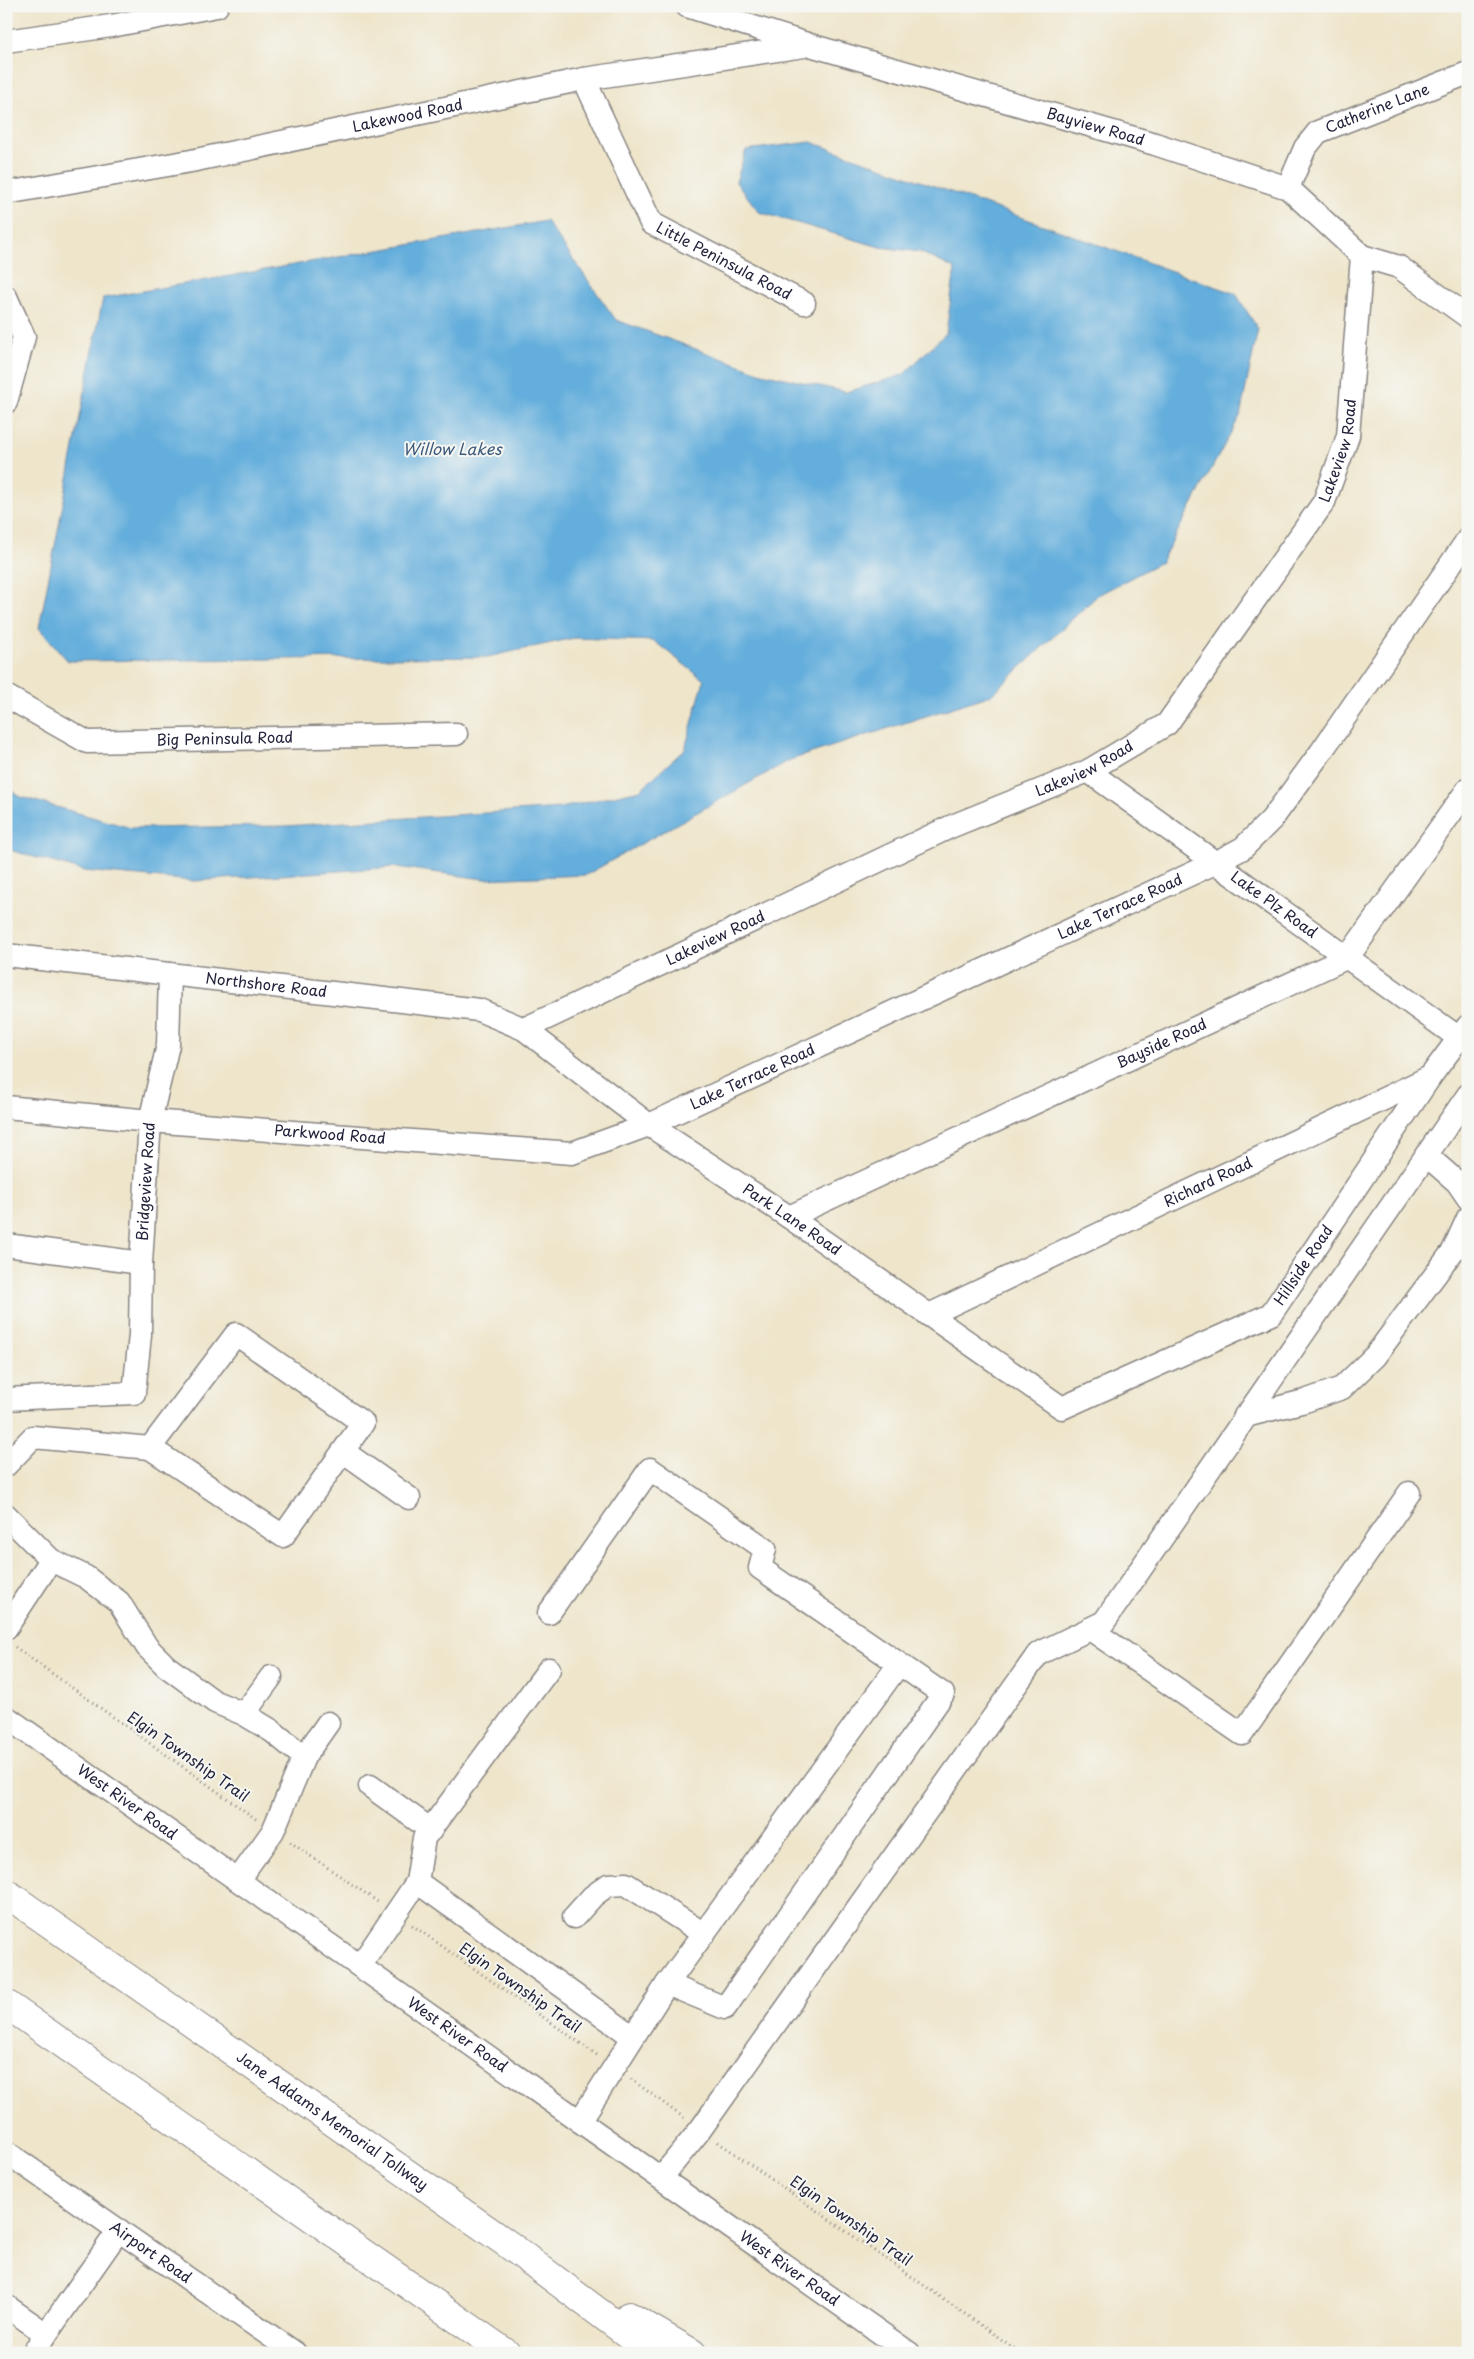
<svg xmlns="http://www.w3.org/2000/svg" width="1474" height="2359" viewBox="0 0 1474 2359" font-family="'Playpen Sans',sans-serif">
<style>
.water{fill:#64aedc;stroke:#43688c}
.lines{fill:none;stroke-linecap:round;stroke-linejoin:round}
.minor-casing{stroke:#888482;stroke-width:25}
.highway-casing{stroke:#888482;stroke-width:30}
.path{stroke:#888482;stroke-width:3;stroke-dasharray:1 4;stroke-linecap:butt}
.minor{stroke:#fff;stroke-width:22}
.highway{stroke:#fff;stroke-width:28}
.labels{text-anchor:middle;stroke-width:4;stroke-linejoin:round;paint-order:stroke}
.street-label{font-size:15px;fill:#22223b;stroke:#f6f6f2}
.water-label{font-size:16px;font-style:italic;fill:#3c5a7b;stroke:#f6f6f2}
</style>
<rect width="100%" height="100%" fill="#f6f6f2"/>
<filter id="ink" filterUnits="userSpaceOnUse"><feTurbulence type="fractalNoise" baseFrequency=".02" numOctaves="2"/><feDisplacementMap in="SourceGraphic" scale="10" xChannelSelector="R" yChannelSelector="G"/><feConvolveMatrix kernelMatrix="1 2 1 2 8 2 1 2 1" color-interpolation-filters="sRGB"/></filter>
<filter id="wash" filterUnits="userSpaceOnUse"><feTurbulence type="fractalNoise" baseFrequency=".0096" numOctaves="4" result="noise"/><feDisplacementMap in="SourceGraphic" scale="20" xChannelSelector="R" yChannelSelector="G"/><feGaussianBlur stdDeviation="1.12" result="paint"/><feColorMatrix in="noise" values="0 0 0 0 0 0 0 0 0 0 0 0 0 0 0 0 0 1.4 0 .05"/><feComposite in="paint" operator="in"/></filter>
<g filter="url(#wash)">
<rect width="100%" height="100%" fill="#eee5ca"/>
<path class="water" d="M811 142 1236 294 1258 329 1240 416 1161 562 1098 595 991 695 790 760 586 875 484 879 396 867 194 881 84 871 6 849V788L21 797 131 828 285 826 561 808 640 790 685 749 704 680 654 641 574 638 487 657 68 661 39 628 103 298 546 221 616 320 762 373 846 392 903 375 946 333 955 269 920 252 880 247 759 212 736 182 746 150Z"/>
</g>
<g filter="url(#ink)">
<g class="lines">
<g class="minor-casing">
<g id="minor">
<path id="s1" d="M687 6 810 45 1155 144 1288 188 1362 256 1399 267 1468 317"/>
<path d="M6 41 111 26 217 6"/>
<path id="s2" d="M584 79 651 223 804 303"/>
<path id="s3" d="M1288 188 1305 148 1318 132 1468 73"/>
<path id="s4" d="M6 193 191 161 584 79 804 46"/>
<path d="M6 297 24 337 6 402"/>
<path id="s5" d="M6 696 87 742 456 734"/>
<path id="s6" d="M1088 771 1459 1038"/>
<path id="s7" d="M6 955 479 1010 524 1029 649 1125 789 1217 1062 1408 1271 1314 1430 1077"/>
<path id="s8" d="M524 1029 950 827 1088 771 1167 724 1324 502 1348 436 1362 256"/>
<path id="s9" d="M6 1107 150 1121 572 1153 649 1125 1217 862 1243 848 1272 819 1321 752 1468 539"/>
<path d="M1426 1155 1457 1182 1468 1198"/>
<path id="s10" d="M789 1217 1348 957 1468 789"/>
<path d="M6 1245 141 1263"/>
<path id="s11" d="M929 1315 1430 1077 1468 1026"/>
<path id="s12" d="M6 1399 134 1393 140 1335 141 1263 150 1121 168 1045 170 974"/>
<path d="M1245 1416 1305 1401 1342 1388 1375 1356 1453 1251 1468 1218"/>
<path d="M344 1452 409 1498"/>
<path d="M6 1465 33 1437 150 1448 236 1334 363 1423 283 1536 150 1448"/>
<path d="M6 1515 51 1560 6 1628"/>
<path d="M51 1560 86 1577 119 1602 147 1647 166 1666 215 1702 244 1714 272 1731 304 1757 273 1831 238 1880"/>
<path d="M549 1613 650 1469 765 1549 760 1568 943 1694 725 2008 667 1984 580 2121"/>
<path d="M1090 1629 1242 1734 1409 1493"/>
<path d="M244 1714 271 1677"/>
<path id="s13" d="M6 1717 909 2353"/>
<path d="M304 1757 328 1723"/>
<path d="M370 1786 431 1830"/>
<path d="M417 1882 633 2037"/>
<path d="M574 1917 593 1896 608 1885 626 1884 704 1934"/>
<path d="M360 1966 417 1882 424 1838 549 1669"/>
<path d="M667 1984 899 1664"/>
<path id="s14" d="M6 2152 295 2353"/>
<path d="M661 2178 700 2130 1038 1654 1104 1622 1468 1095"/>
<path d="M6 2306 46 2334"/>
<path d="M33 2353 119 2230"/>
</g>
</g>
<g class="highway-casing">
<g id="highway">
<path id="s15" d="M6 1893 509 2245 653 2353"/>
<path d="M6 2004 506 2353"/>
<path d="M629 2316 692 2353"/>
</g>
</g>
<g class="path">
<path d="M15 1647 256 1819"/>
<path d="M290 1842 378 1902"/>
<path d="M412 1925 597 2055"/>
<path d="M631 2079 684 2118"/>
<path d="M718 2142 1021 2353"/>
</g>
<use href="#minor" class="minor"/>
<use href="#highway" class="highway"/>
</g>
</g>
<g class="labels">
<g class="street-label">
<text dy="5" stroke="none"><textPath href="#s3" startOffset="128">Catherine Lane</textPath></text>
<text dy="5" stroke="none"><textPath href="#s4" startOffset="409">Lakewood Road</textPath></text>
<text dy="5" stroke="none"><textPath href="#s1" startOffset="426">Bayview Road</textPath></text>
<text dy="5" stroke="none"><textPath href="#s2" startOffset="241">Little Peninsula Road</textPath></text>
<text dy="5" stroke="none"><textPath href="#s8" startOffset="1038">Lakeview Road</textPath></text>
<text dy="5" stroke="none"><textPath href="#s5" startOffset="231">Big Peninsula Road</textPath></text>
<text dy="5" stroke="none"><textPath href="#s8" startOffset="618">Lakeview Road</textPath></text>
<text dy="5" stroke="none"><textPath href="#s6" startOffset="229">Lake Plz Road</textPath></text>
<text dy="5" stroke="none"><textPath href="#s9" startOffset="1169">Lake Terrace Road</textPath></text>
<text dy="5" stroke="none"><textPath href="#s8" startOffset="212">Lakeview Road</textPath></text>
<text dy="5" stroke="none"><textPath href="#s7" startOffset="262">Northshore Road</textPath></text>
<text dy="5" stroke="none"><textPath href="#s10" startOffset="411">Bayside Road</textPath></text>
<text dy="5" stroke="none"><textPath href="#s9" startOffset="764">Lake Terrace Road</textPath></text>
<text dy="5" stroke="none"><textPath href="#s9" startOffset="325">Parkwood Road</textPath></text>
<text dy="5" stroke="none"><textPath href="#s12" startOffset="340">Bridgeview Road</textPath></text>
<text dy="5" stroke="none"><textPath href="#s11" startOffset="309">Richard Road</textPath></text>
<text dy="5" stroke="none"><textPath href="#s7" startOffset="854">Park Lane Road</textPath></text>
<text dy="5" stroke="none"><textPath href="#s7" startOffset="1471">Hillside Road</textPath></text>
<text transform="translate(188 1757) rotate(35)" y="5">Elgin Township Trail</text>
<text dy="5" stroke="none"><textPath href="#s13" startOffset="148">West River Road</textPath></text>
<text transform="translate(520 1988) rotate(35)" y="5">Elgin Township Trail</text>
<text dy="5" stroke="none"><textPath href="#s13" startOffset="552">West River Road</textPath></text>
<text dy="5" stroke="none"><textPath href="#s15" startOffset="398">Jane Addams Memorial Tollway</textPath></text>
<text transform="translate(851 2221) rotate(35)" y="5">Elgin Township Trail</text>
<text dy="5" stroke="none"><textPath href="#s14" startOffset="176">Airport Road</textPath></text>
<text dy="5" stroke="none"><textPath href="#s13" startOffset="958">West River Road</textPath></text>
</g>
<g class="water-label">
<text x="452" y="455">Willow Lakes</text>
</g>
</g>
<rect width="1474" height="2359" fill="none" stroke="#f6f6f2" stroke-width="25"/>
</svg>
